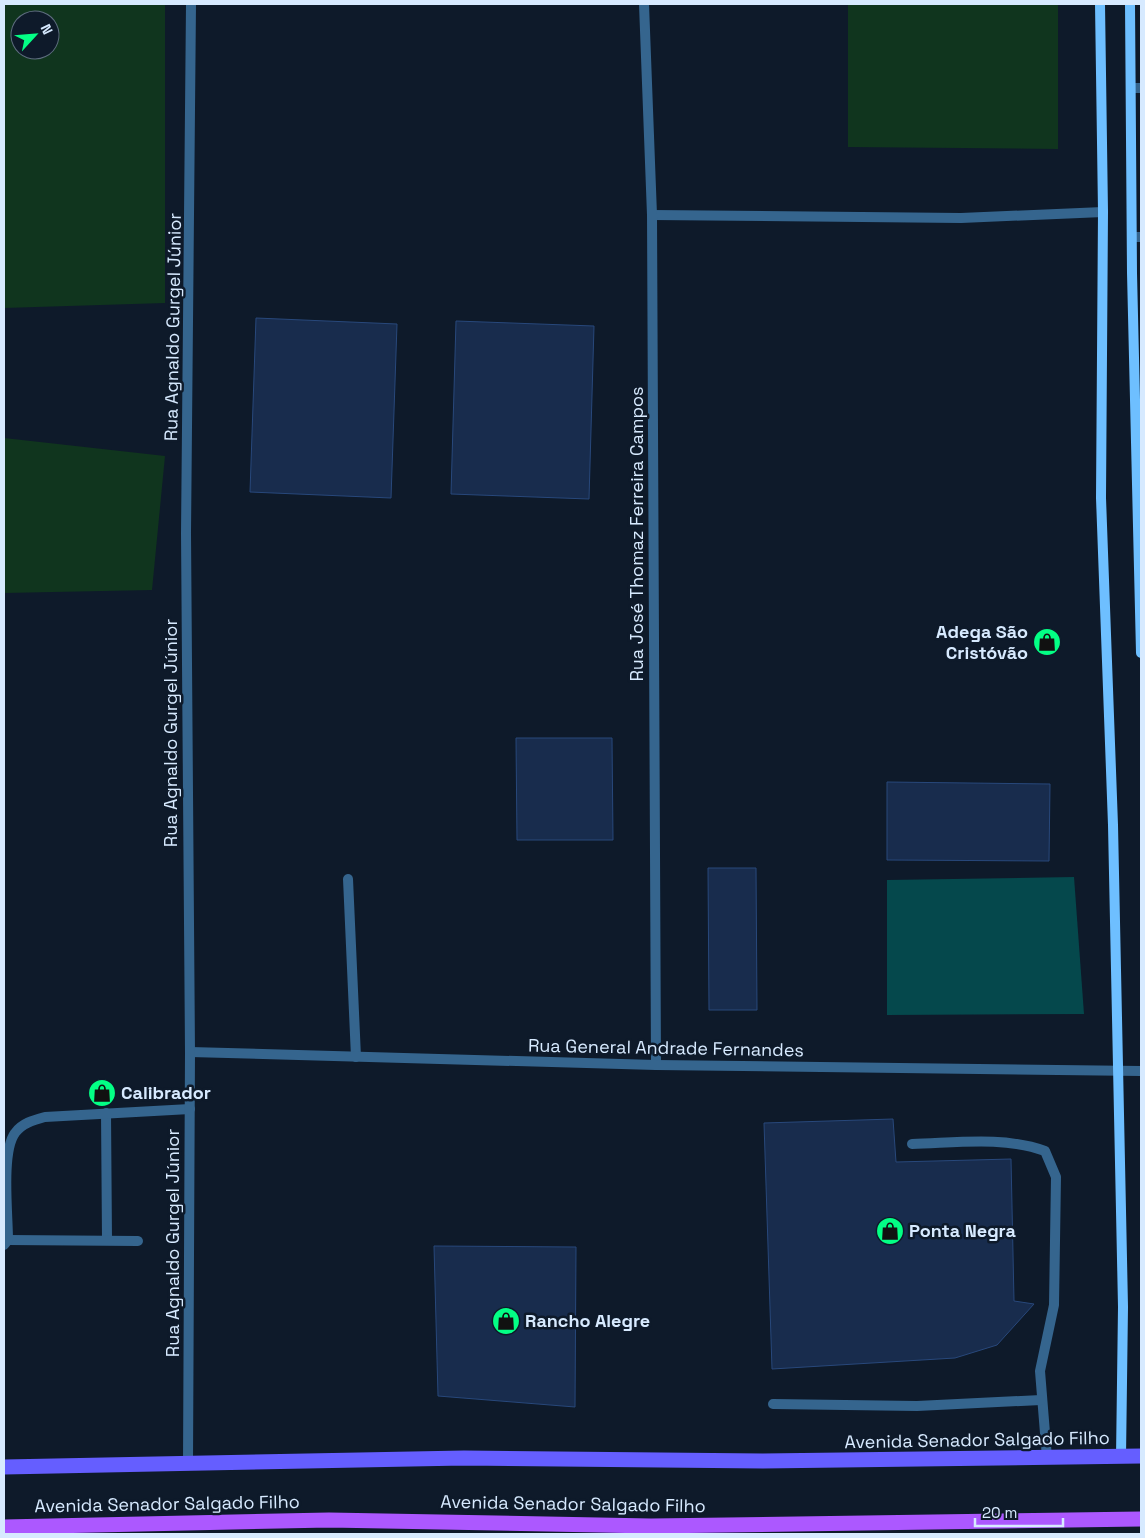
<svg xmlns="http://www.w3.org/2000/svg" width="1145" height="1538" viewBox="0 0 1145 1538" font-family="'Space Grotesk',sans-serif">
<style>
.green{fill:#10351e;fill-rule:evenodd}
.water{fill:#05484c}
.building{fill:#182c4d;stroke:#28487b}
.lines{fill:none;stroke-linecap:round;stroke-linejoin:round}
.service{stroke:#35658e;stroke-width:10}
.minor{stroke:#35658e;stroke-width:10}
.secondary{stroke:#6ebfff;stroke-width:10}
.primary{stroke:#655eff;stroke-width:15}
.trunk{stroke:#ac58ff;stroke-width:15}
.labels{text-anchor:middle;stroke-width:5;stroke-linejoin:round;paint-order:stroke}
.street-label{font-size:18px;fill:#d7eaff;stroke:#0e1a2a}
.poi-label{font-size:18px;font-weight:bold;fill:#d7eaff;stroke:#0e1a2a;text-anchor:start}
</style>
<rect width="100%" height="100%" fill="#0e1a2a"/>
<g class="green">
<path d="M4 4H165V303L4 308ZM20 20H50V50H20Z"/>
<path d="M848 4H1058V149L848 147Z"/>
<path d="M4 438 165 456 152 590 4 593Z"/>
</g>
<path class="water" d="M1074 877 1084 1014 887 1015V880Z"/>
<g class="building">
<path d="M256 318 397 324 391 498 250 492Z"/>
<path d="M456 321 594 326 589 499 451 494Z"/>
<path d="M516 738H612L613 840H517Z"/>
<path d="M887 782 1050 784 1049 861 887 860Z"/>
<path d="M708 868H756L757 1010H709Z"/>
<path d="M893 1119 896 1162 1011 1159 1014 1301 1034 1304 997 1345 955 1358 772 1369 764 1123Z"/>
<path d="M434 1246 576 1247 575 1407 438 1396Z"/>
</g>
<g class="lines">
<g class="service">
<path d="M1131 88H1141"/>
<path d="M652 215 961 218 1103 212"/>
<path d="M1132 237H1141"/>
<path d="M348 879 356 1057"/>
<path d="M106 1113 107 1240"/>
<path d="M912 1144C955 1143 1004 1136 1045 1151L1056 1177 1054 1305 1040 1371 1047 1458"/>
<path d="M8 1240 138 1241"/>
<path d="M4 1245 8 1240C8 1214 1 1152 15 1133 22 1123 34 1120 45 1117L190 1109"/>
<path d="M773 1404 917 1406 1041 1400"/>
</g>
<g class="minor">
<path d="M644 4 652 215 656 1065"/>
<path d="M190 1052 656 1065 1141 1071"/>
<path d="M188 1462 190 1052 186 533 191 4"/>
</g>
<g class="secondary">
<path d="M1100 4 1103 212 1101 498 1113 825 1123 1307 1121 1457"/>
<path d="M1130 4 1132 273 1141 653"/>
</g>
<path class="primary" d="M4 1467 464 1458 763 1461 1141 1456"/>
<path class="trunk" d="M4 1527 329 1520 651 1526 1141 1519"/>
</g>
<defs>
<g id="shop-disc" transform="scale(1.4375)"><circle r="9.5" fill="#03ff85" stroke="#0e1a2a"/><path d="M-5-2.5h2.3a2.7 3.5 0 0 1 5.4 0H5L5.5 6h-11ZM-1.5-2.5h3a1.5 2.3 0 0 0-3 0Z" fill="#111"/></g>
</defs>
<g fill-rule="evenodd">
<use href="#shop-disc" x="1047" y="642"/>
<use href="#shop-disc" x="102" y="1093"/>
<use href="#shop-disc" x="890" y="1231"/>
<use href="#shop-disc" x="506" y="1321"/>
</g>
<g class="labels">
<g class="street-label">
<text transform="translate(173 327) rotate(-89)" y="6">Rua Agnaldo Gurgel Júnior</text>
<text transform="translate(637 534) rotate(-90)" y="6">Rua José Thomaz Ferreira Campos</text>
<text transform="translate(171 733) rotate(-90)" y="6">Rua Agnaldo Gurgel Júnior</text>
<text transform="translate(666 1048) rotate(1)" y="6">Rua General Andrade Fernandes</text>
<text transform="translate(173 1243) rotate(-90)" y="6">Rua Agnaldo Gurgel Júnior</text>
<text transform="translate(977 1440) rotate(-1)" y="6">Avenida Senador Salgado Filho</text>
<text transform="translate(167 1504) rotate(-1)" y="6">Avenida Senador Salgado Filho</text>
<text transform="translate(573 1504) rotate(1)" y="6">Avenida Senador Salgado Filho</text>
</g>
<g class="poi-label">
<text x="1028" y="638" text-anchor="end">Adega São<tspan x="1028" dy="21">Cristóvão</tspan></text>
<text x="121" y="1099">Calibrador</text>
<text x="909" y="1237">Ponta Negra</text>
<text x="525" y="1327">Rancho Alegre</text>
</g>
</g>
<rect width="1145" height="1538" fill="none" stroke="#d7eaff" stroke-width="10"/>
<g transform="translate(35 35) rotate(64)"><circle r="24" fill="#0e1a2a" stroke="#5e6d7f"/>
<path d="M0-4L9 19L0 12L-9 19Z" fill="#03ff85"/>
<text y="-8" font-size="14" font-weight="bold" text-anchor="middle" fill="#d7eaff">N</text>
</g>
<path d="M975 1518v8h88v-8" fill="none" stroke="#d7eaff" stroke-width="2.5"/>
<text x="982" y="1518" font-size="15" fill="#d7eaff" stroke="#0e1a2a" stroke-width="4" paint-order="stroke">20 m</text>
</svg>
